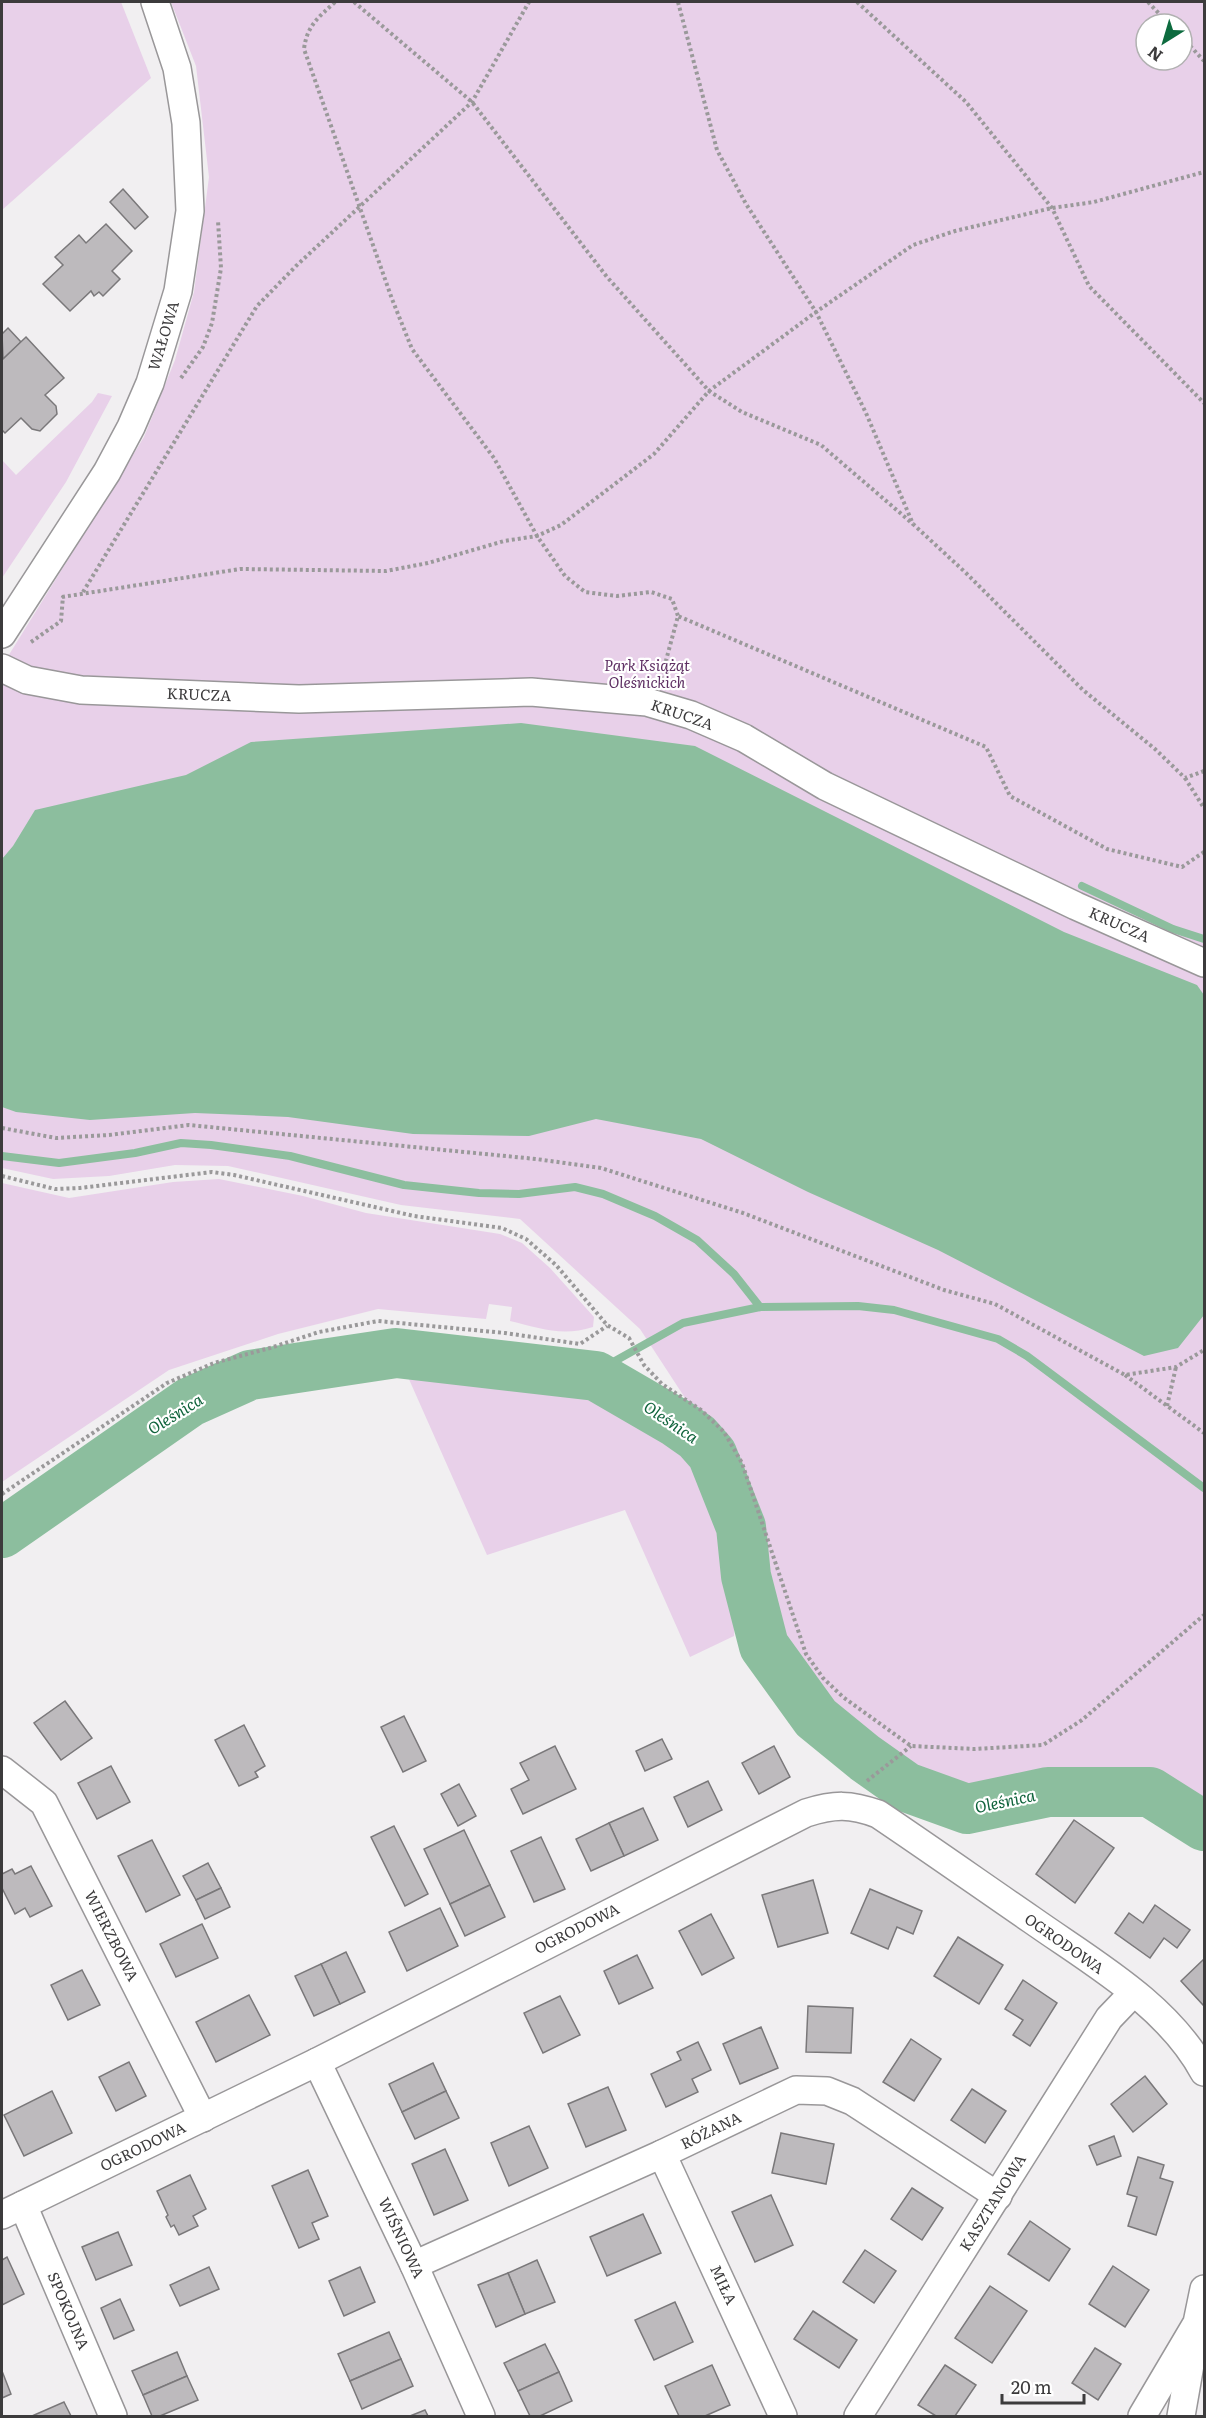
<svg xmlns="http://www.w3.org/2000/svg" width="1206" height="2418" viewBox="0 0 1206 2418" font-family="Literata,serif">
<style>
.green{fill:#e8d0e9;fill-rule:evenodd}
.water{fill:#8cbe9e}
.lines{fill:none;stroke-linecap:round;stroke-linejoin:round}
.stream{stroke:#8cbe9e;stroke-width:8}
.river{stroke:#8cbe9e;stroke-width:50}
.building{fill:#bdbabd;stroke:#7a787a;stroke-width:1.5}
.minor-casing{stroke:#999799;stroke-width:30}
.path{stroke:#9a999a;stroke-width:4;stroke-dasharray:3 3;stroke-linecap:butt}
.minor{stroke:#fff;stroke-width:27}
.labels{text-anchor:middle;stroke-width:4.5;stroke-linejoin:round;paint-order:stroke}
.street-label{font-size:15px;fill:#3c3b3c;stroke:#fff}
.park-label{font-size:15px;font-style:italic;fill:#5e2f63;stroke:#fff}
.water-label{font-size:16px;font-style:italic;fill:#0f633b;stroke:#fff}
</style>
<rect width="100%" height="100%" fill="#f1eff1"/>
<g class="green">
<path d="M2 2H121L151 78 2 210Z"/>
<path d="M171 2H1204V1812L1148 1776 957 1791 860 1739 799 1680 773 1627 750 1539 719 1450 640 1329 520 1219 401 1205 228 1166 175 1165 109 1176 53 1179 2 1168V666L144 437 175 360 194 292 209 177 196 66ZM1146 24H1182V60H1146Z"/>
<path d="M98 393 112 396 66 482 2 578V460L16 475 92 402Z"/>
<path d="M219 1179 303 1196 366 1213 500 1234 522 1243 550 1268 594 1317 593 1327C562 1337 540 1328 510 1321L512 1307 489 1304 486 1319 378 1309 278 1334 169 1370 2 1482V1183L69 1198 173 1182Z"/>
<path d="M408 1377C472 1382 550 1381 611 1400 637 1408 679 1438 695 1460 707 1477 712 1500 718 1519 729 1555 737 1598 734 1636L690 1657 625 1510 487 1555Z"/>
</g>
<path class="water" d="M521 723 695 746 1064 932 1197 985 1204 995V1315L1178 1348 1144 1356 938 1250 808 1192 701 1139 596 1119 529 1136 413 1134 288 1117 195 1113 90 1120 16 1112 2 1107V859L13 846 35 810 186 775 251 742Z"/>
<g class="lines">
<g class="stream">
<path d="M1082 886 1173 929 1204 939"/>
<path d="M2 1156 59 1163 135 1153 181 1143 211 1145 290 1156 404 1185 479 1193 519 1194 575 1187 603 1194 655 1216 697 1240 734 1274 760 1307"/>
<path d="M596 1376 615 1361 683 1323 760 1307 858 1306 894 1310 998 1339 1027 1356 1204 1488"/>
</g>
<path class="river" d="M2 1533 190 1402 250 1375 396 1353 596 1376 677 1423 697 1437 712 1454 741 1527 746 1576 764 1646 816 1718 865 1758 906 1787 967 1809 1048 1792H1150L1204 1826"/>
</g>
<g class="building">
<path d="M123 189 148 217 135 229 110 202Z"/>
<path d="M106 224 132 251 112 271 120 279 103 296 99 292 94 296 91 291 70 311 43 284 63 265 55 257 79 235 86 243Z"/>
<path d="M8 328 21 342 3 359 2 334Z"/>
<path d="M26 337 64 378 45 395 56 406 57 414 40 431 32 429 21 418 5 433 2 430V360Z"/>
<path d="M65 1701 92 1738 61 1760 34 1723Z"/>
<path d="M404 1716 426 1761 403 1772 381 1727Z"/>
<path d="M244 1725 265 1766 255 1772 258 1777 239 1786 215 1740Z"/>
<path d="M662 1739 672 1759 645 1771 636 1751Z"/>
<path d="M555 1746 576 1789 523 1814 511 1789 529 1780 520 1763Z"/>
<path d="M774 1746 790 1777 759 1794 742 1763Z"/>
<path d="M111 1766 130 1802 97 1819 78 1783Z"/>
<path d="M708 1781 722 1810 688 1827 674 1797Z"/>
<path d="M459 1784 476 1816 458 1826 441 1794Z"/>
<path d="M643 1808 658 1840 624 1856 609 1823Z"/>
<path d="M1074 1820 1114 1848 1075 1903 1036 1874Z"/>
<path d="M609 1823 624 1856 591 1871 576 1839Z"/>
<path d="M394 1826 428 1894 405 1906 371 1837Z"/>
<path d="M464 1830 490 1885 450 1904 424 1849Z"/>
<path d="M541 1837 565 1889 534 1902 511 1851Z"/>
<path d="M152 1840 180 1895 146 1912 118 1856Z"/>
<path d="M208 1863 221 1888 196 1900 183 1876Z"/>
<path d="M31 1866 52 1906 30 1917 25 1908 15 1914 2 1888V1874L12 1869 15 1874Z"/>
<path d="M813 1880 828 1933 778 1947 762 1895Z"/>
<path d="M490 1885 505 1917 465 1936 450 1904Z"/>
<path d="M221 1888 230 1907 205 1919 196 1900Z"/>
<path d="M870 1889 922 1911 913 1934 897 1927 888 1949 851 1933Z"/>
<path d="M1155 1905 1190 1930 1177 1948 1164 1938 1150 1958 1115 1933 1129 1913 1143 1923Z"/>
<path d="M440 1908 458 1946 407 1971 389 1932Z"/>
<path d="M711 1914 734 1958 702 1975 679 1931Z"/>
<path d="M202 1924 218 1958 176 1977 160 1944Z"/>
<path d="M958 1937 1003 1965 979 2004 934 1976Z"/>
<path d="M346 1952 365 1992 340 2004 321 1964Z"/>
<path d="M637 1955 653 1988 619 2004 604 1971Z"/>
<path d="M1204 1959V2006L1181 1981Z"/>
<path d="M321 1964 340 2004 314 2016 295 1976Z"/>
<path d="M82 1970 100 2005 68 2020 51 1985Z"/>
<path d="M1023 1980 1057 2003 1030 2046 1013 2035 1023 2020 1005 2009Z"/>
<path d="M249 1995 270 2035 216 2062 196 2022Z"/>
<path d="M560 1996 580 2035 543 2053 524 2013Z"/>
<path d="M808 2006 853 2008 851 2053 806 2052Z"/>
<path d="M761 2027 778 2068 740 2084 723 2044Z"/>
<path d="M911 2039 941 2059 914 2101 883 2082Z"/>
<path d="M698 2042 711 2070 692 2079 698 2092 666 2107 651 2074 681 2060 677 2052Z"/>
<path d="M129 2062 146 2096 116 2111 99 2077Z"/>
<path d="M433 2063 446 2091 402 2112 389 2084Z"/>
<path d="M1145 2076 1167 2104 1133 2132 1111 2104Z"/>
<path d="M608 2087 626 2130 586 2147 568 2104Z"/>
<path d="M972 2089 1006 2111 985 2143 951 2120Z"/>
<path d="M52 2091 72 2133 24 2156 4 2115Z"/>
<path d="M446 2091 459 2118 415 2139 402 2112Z"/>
<path d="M529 2126 548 2168 509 2186 491 2143Z"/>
<path d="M781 2133 834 2144 826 2184 772 2173Z"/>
<path d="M1114 2136 1121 2156 1097 2165 1089 2146Z"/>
<path d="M445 2149 468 2200 434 2215 412 2164Z"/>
<path d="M1138 2157 1164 2165 1160 2178 1173 2182 1156 2235 1128 2226 1137 2197 1127 2194Z"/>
<path d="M308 2170 328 2216 312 2223 319 2239 299 2248 272 2186Z"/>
<path d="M190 2175 206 2209 193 2216 198 2226 179 2235 174 2225 171 2227 166 2217 168 2215 157 2191Z"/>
<path d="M912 2188 943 2208 922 2240 891 2219Z"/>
<path d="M771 2195 793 2245 755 2262 732 2212Z"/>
<path d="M643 2214 661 2253 607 2276 590 2237Z"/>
<path d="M1030 2221 1070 2249 1049 2281 1008 2254Z"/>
<path d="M118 2232 132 2265 96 2280 82 2247Z"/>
<path d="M865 2250 896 2271 874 2303 843 2282Z"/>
<path d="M7 2257 24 2294 2 2305V2260Z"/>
<path d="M537 2260 555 2302 525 2314 508 2273Z"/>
<path d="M1113 2266 1149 2290 1125 2327 1089 2304Z"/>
<path d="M209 2267 219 2289 180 2306 170 2285Z"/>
<path d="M360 2267 375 2302 344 2316 329 2281Z"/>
<path d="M508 2273 525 2314 496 2327 478 2285Z"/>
<path d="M990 2286 1027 2311 992 2363 955 2338Z"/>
<path d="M120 2299 134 2330 114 2339 101 2308Z"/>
<path d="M675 2302 693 2342 654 2360 635 2320Z"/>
<path d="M813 2311 857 2340 839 2368 794 2339Z"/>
<path d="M389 2332 401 2359 350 2381 338 2354Z"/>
<path d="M545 2344 559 2372 518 2391 504 2363Z"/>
<path d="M1095 2348 1121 2364 1098 2400 1072 2383Z"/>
<path d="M177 2352 187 2376 143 2395 132 2371Z"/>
<path d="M401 2359 413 2386 362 2409 350 2381Z"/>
<path d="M712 2365 730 2405 705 2416H679L665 2386Z"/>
<path d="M945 2365 976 2385 955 2416H936L918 2405Z"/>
<path d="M2 2371 11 2394 2 2398Z"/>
<path d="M559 2372 572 2401 540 2416H530L518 2391Z"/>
<path d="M187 2376 198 2400 160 2416H152L143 2395Z"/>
<path d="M64 2402 71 2416H32Z"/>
<path d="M425 2410 428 2416H410Z"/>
</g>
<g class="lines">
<g class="minor-casing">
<g id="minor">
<path d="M2 634 107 472 131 427 150 383 178 291 190 211 186 123 177 68 155 2"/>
<path d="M2 668 27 680 81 690 299 699 531 692 647 702 691 715 744 738 825 786 1076 906 1204 963"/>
<path d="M2 1770 44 1803 203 2118"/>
<path d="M317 2062 414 2265 481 2416"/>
<path d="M662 2154 783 2416"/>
<path d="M23 2205 113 2416"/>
<path d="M2 2215 317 2062 806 1813C835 1804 850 1804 878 1814 930 1849 981 1885 1032 1920 1093 1963 1168 2005 1204 2072"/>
<path d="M414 2265 662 2154 796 2090 827 2091 852 2101 998 2196"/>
<path d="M858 2416 1109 2018 1133 1993"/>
<path d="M1142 2416 1197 2323 1204 2289"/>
<path d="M1181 2416 1195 2336"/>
</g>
</g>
<g class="path">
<path d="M335 2C319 17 307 25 304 49L392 299 412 349 494 458 537 536 565 576 585 592 617 596 651 592 672 599 678 616"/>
<path d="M354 2 472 102 607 277 709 391 742 412 821 445 913 524"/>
<path d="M678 2 717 150 746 204 816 312 866 413 913 524 966 573 1083 690 1155 749 1185 778 1204 771"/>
<path d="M857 2 966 102 1052 208 1089 286 1204 403"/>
<path d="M1148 2 1169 24"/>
<path d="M1182 37 1204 61"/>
<path d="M181 378 203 347 212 323 221 268 218 221"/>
<path d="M83 592 257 306 296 266 472 102 529 2"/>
<path d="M62 597 240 569 386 571 428 563 504 541 537 536 561 525 654 454 709 391 816 312 913 245 955 231 1052 208 1094 202 1204 172"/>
<path d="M31 642 61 621 63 596"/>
<path d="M661 679 678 616 986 747 1010 796 1107 849 1182 867 1204 852"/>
<path d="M1185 778 1204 808"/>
<path d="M2 1128 56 1138 109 1135 189 1125 536 1159 601 1168 743 1213 944 1290 995 1304 1125 1375 1176 1367 1204 1350"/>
<path d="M2 1176 55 1189 80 1188 212 1172 234 1175 414 1216 502 1228 526 1239 556 1265 607 1325 629 1338 644 1365 662 1384 701 1410 724 1432 742 1463 806 1654 823 1678 843 1697 911 1746 975 1749 1043 1745 1082 1720 1204 1615"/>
<path d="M1125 1375 1204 1433"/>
<path d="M1167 1406 1176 1367"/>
<path d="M2 1494 167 1383 214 1363 270 1348 319 1332 378 1321 505 1333 580 1344 607 1326"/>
<path d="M867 1781 911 1746"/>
</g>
<use href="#minor" class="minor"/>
</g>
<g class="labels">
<g class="street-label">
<text transform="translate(164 336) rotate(-73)" y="5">WAŁOWA</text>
<text transform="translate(199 695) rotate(2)" y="5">KRUCZA</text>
<text transform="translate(682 715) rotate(19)" y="5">KRUCZA</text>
<text transform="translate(1119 925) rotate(24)" y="5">KRUCZA</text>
<text transform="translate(577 1929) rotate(-27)" y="5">OGRODOWA</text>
<text transform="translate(111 1936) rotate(63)" y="5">WIERZBOWA</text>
<text transform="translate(1064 1944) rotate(35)" y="5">OGRODOWA</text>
<text transform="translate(711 2131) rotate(-26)" y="5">RÓŻANA</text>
<text transform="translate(143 2147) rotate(-26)" y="5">OGRODOWA</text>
<text transform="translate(993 2203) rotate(-58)" y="5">KASZTANOWA</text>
<text transform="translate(401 2238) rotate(65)" y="5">WIŚNIOWA</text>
<text transform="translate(723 2285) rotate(65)" y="5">MIŁA</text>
<text transform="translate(68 2311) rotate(67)" y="5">SPOKOJNA</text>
</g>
<g class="park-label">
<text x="647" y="671">Park Książąt<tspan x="647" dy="17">Oleśnickich</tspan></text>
</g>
<g class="water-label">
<text transform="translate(175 1414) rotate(-32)" y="6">Oleśnica</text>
<text transform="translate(671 1422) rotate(34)" y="6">Oleśnica</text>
<text transform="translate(1005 1801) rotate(-12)" y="6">Oleśnica</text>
</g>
</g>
<rect width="1206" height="2418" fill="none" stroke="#3c3b3c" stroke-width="6"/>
<g transform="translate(1164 42) rotate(217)"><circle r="28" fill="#ffffff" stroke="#b1b1b1" stroke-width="1.5"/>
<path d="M0-4.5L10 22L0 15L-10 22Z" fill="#0d6b3f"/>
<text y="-9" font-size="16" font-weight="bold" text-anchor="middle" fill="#3c3b3c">N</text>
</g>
<path d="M1002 2394v9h82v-9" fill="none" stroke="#3c3b3c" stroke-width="3"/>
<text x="1011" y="2394" font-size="18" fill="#3c3b3c" stroke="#ffffff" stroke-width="4.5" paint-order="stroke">20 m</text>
</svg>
